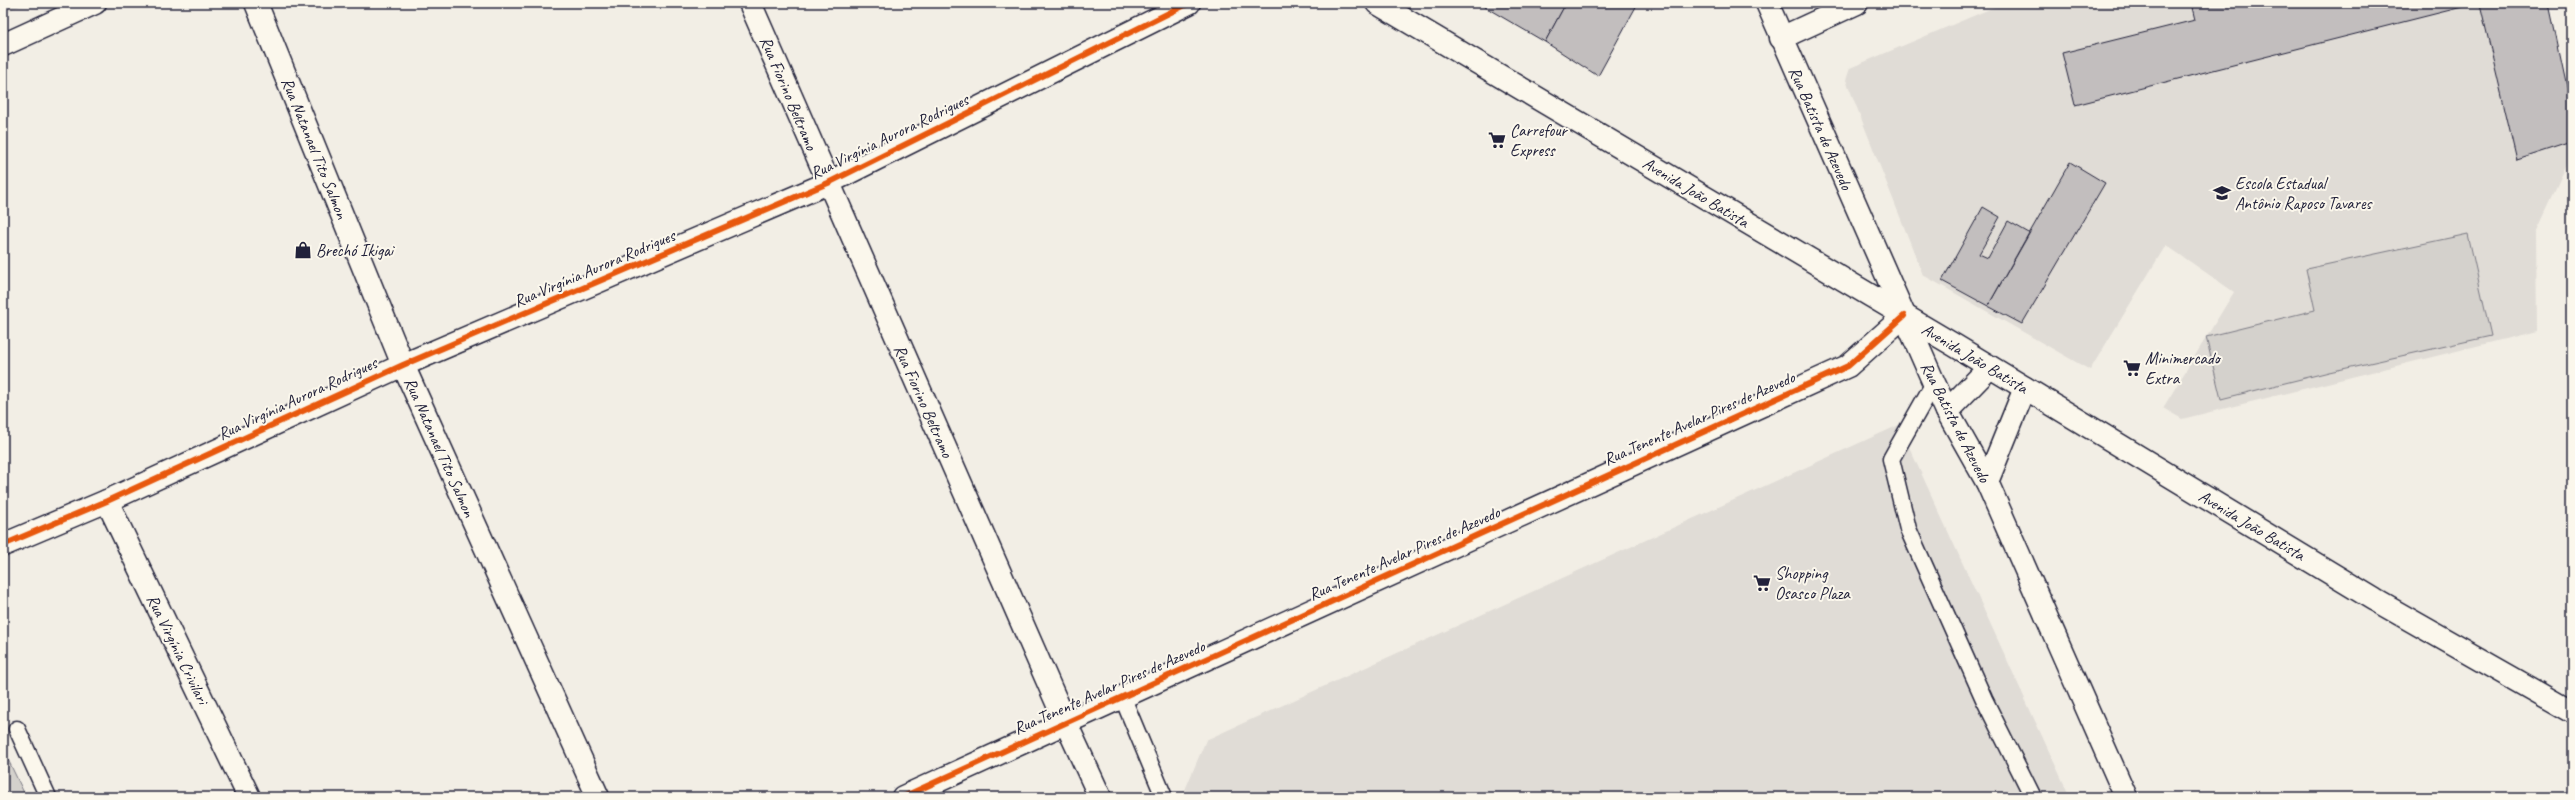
<svg xmlns="http://www.w3.org/2000/svg" width="2575" height="800" viewBox="0 0 2575 800" font-family="Caveat,sans-serif">
<style>
.built{fill:#e0dcd6}
.green{fill:#d4d1cc;stroke:#7b7a84}
.building{fill:#c2bebe;stroke:#22223b}
.lines{fill:none;stroke-linecap:round;stroke-linejoin:round}
.lane-casing{stroke:#22223b;stroke-width:19}
.street-casing{stroke:#22223b;stroke-width:25}
.secondary-casing{stroke:#22223b;stroke-width:25}
.lane{stroke:#fbf7ec;stroke-width:16}
.street{stroke:#fbf7ec;stroke-width:22}
.secondary{stroke:#fbf7ec;stroke-width:22}
.cycleway-casing{stroke:#fbf7ec;stroke-width:8}
.cycleway{stroke:#e8590c;stroke-width:6}
.labels{text-anchor:middle;stroke-width:4;stroke-linejoin:round;paint-order:stroke}
.street-label{font-size:17px;fill:#22223b;stroke:#fbf7ec}
.poi-label{font-size:17px;fill:#22223b;stroke:#fbf7ec;text-anchor:start}
</style>
<rect width="100%" height="100%" fill="#f2eee5"/>
<filter id="ink" filterUnits="userSpaceOnUse"><feTurbulence type="fractalNoise" baseFrequency=".025" numOctaves="2"/><feDisplacementMap in="SourceGraphic" scale="8" xChannelSelector="R" yChannelSelector="G"/><feConvolveMatrix kernelMatrix="1 2 1 2 8 2 1 2 1" color-interpolation-filters="sRGB"/></filter>
<g filter="url(#ink)">
<g class="built">
<path d="M3 3H27L3 13Z"/>
<path d="M2004 3H2549L2572 110V154L2536 232 2537 331 2182 419 2163 408 2234 292 2166 245 2090 370 1923 275 1846 80 1850 68Z"/>
<path d="M1899 425 2070 797H1182L1206 740Z"/>
</g>
<g class="green">
<path d="M2468 234 2491 336 2329 372 2221 399 2206 337 2315 310 2306 269Z"/>
<path d="M3 749 26 797H3Z"/>
</g>
<g class="building">
<path d="M1478 3H1566L1545 42Z"/>
<path d="M1566 3H1638L1598 76 1545 42Z"/>
<path d="M2191 3H2478L2075 105 2062 53 2195 20Z"/>
<path d="M2549 3 2572 110V142L2517 160 2480 4Z"/>
<path d="M2070 162 2105 183 2022 324 1988 306Z"/>
<path d="M1983 207 2000 217 1979 254 1988 258 2008 221 2029 233 1988 306 1942 281Z"/>
<path d="M3 786 8 797H3Z"/>
</g>
<g class="lines">
<g class="lane-casing">
<g id="lane">
<path d="M1934 383 1891 459 1908 529 1984 699 2033 797"/>
<path d="M1122 696 1164 797"/>
<path d="M17 729 48 797"/>
</g>
</g>
<g class="street-casing">
<g id="street">
<path d="M256 3 403 365 598 797"/>
<path d="M1767 3 1934 383 1947 411 1987 482 2126 797"/>
<path d="M1781 38 1857 3"/>
<path d="M3 45 95 3"/>
<path d="M107 501 249 797"/>
<path d="M3 545 107 501 403 365 828 183 1189 3"/>
<path d="M1065 721 1100 797"/>
</g>
</g>
<g class="secondary-casing">
<g id="secondary">
<path d="M750 3 1065 721"/>
<path d="M1377 3 1954 345 2375 600 2572 712"/>
<path d="M1947 411 1990 367"/>
<path d="M1987 482 2025 388"/>
<path d="M903 797 1848 366 1904 316"/>
</g>
</g>
<use href="#lane" class="lane"/>
<use href="#street" class="street"/>
<use href="#secondary" class="secondary"/>
<g class="cycleway-casing">
<g id="cycleway">
<path d="M3 545 107 501 403 365 828 183 1189 3"/>
<path d="M903 797 1848 366 1904 316"/>
</g>
</g>
<use href="#cycleway" class="cycleway"/>
</g>
</g>
<defs>
<g id="supermarket-bare" transform="scale(1.38)"><path d="M-6-5.5h2.5l.6 2H6L4.5 2H-2.5L-4.4-4H-6ZM-1.5 3.2a1.3 1.3 0 1 0 .1 0ZM3 3.2a1.3 1.3 0 1 0 .1 0Z" fill="#22223b" stroke="#fbf7ec" stroke-width="2.5" paint-order="stroke"/></g>
<g id="school-bare" transform="scale(1.38)"><path d="M0-5L7-2L0 1L-7-2ZM-4 1L0 2.5L4 1V4Q0 6-4 4Z" fill="#22223b" stroke="#fbf7ec" stroke-width="2.5" paint-order="stroke"/></g>
<g id="shop-bare" transform="scale(1.38)"><path d="M-5-2.5h2.3a2.7 3.5 0 0 1 5.4 0H5L5.5 6h-11ZM-1.5-2.5h3a1.5 2.3 0 0 0-3 0Z" fill="#22223b" stroke="#fbf7ec" stroke-width="2.5" paint-order="stroke"/></g>
</defs>
<g fill-rule="evenodd">
<use href="#supermarket-bare" x="1497" y="140"/>
<use href="#school-bare" x="2222" y="193"/>
<use href="#shop-bare" x="303" y="250"/>
<use href="#supermarket-bare" x="2132" y="368"/>
<use href="#supermarket-bare" x="1762" y="583"/>
</g>
<g class="labels">
<g class="street-label">
<text transform="translate(789 93) rotate(67)" y="6">Rua Fiorino Beltramo</text>
<text transform="translate(1821 128) rotate(66)" y="6">Rua Batista de Azevedo</text>
<text transform="translate(889 136) rotate(-26)" y="6">Rua Virgínia Aurora Rodrigues</text>
<text transform="translate(315 148) rotate(68)" y="6">Rua Natanael Tito Salmon</text>
<text transform="translate(1696 192) rotate(31)" y="6">Avenida João Batista</text>
<text transform="translate(594 268) rotate(-23)" y="6">Rua Virgínia Aurora Rodrigues</text>
<text transform="translate(1975 358) rotate(31)" y="6">Avenida João Batista</text>
<text transform="translate(297 398) rotate(-25)" y="6">Rua Virgínia Aurora Rodrigues</text>
<text transform="translate(924 401) rotate(66)" y="6">Rua Fiorino Beltramo</text>
<text transform="translate(1699 418) rotate(-24)" y="6">Rua Tenente Avelar Pires de Azevedo</text>
<text transform="translate(1956 422) rotate(63)" y="6">Rua Batista de Azevedo</text>
<text transform="translate(440 447) rotate(66)" y="6">Rua Natanael Tito Salmon</text>
<text transform="translate(2252 525) rotate(31)" y="6">Avenida João Batista</text>
<text transform="translate(1404 553) rotate(-24)" y="6">Rua Tenente Avelar Pires de Azevedo</text>
<text transform="translate(178 649) rotate(64)" y="6">Rua Virgínia Crivilari</text>
<text transform="translate(1109 687) rotate(-24)" y="6">Rua Tenente Avelar Pires de Azevedo</text>
</g>
<g class="poi-label">
<text x="1510" y="136">Carrefour<tspan x="1510" dy="20">Express</tspan></text>
<text x="2235" y="189">Escola Estadual<tspan x="2235" dy="20">Antônio Raposo Tavares</tspan></text>
<text x="316" y="256">Brechó Ikigai</text>
<text x="2145" y="364">Minimercado<tspan x="2145" dy="20">Extra</tspan></text>
<text x="1775" y="579">Shopping<tspan x="1775" dy="20">Osasco Plaza</tspan></text>
</g>
</g>
<rect width="2575" height="800" fill="none" stroke="#fbf7ec" stroke-width="16"/>
<rect x="8" y="8" width="2559" height="784" fill="none" stroke="#22223b" stroke-width="1.5" filter="url(#ink)"/>
</svg>
